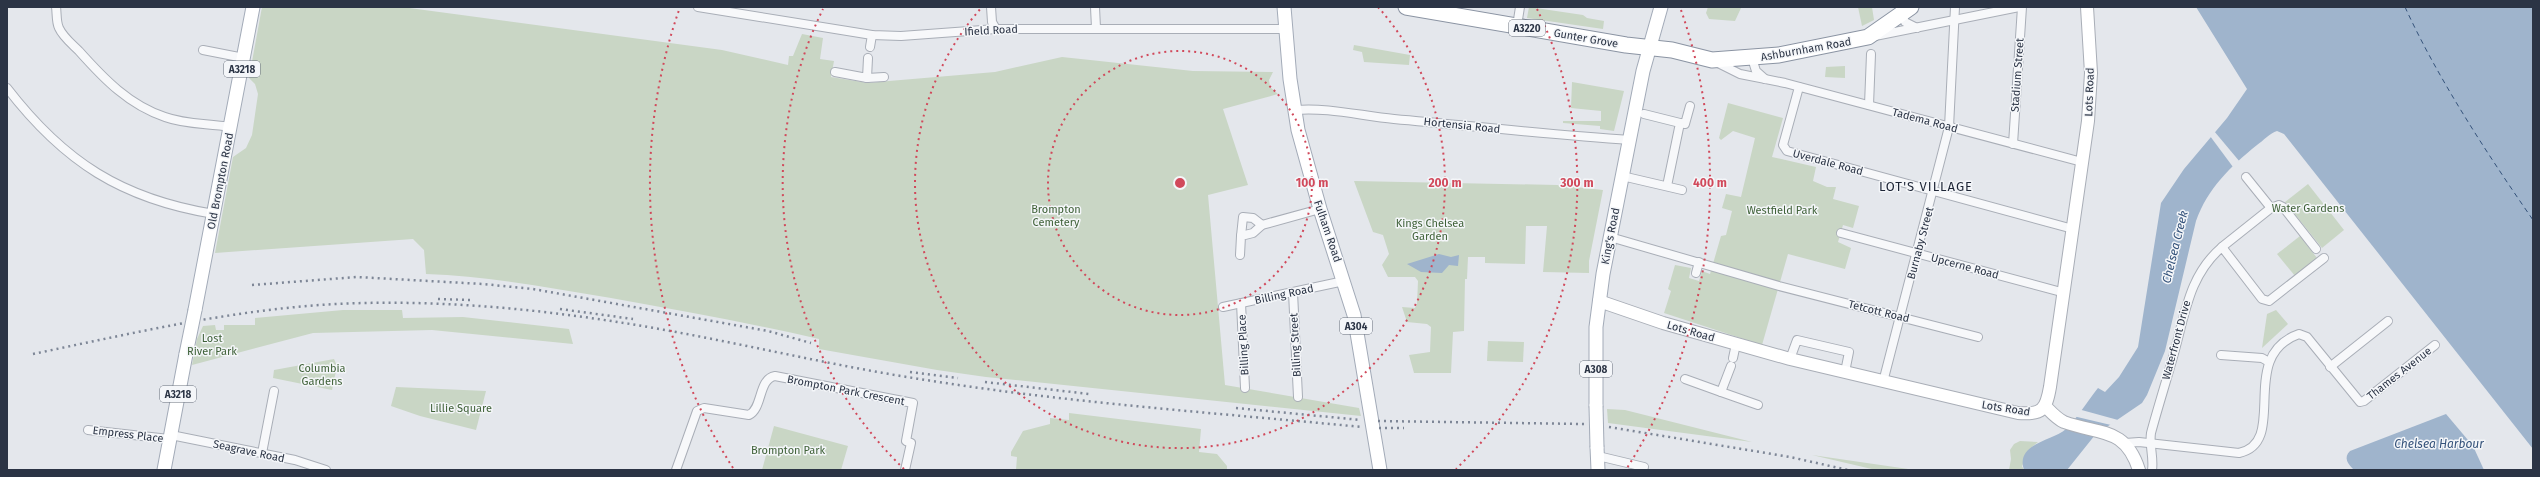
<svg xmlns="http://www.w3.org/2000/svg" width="2540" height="477" viewBox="0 0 2540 477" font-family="'Fira Sans',sans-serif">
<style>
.green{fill:#c9d6c5}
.water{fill:#9fb4cc}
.pier{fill:#e4e7ec}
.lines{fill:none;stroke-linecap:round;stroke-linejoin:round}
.ferry{stroke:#34527a;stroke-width:1;stroke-dasharray:5 4;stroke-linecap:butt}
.street-casing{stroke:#a9aeb7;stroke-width:10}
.secondary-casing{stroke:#a9aeb7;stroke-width:14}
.primary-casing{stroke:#a3abb8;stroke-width:15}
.highway-casing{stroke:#8b94a3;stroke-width:17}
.street{stroke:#f7f8fa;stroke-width:8}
.secondary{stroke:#fff;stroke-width:12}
.primary{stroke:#fff;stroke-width:13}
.highway{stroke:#fff;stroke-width:15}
.rail{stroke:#7d8696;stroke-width:2.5;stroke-dasharray:2 4;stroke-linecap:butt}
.primary-bridge-casing{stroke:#a3abb8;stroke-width:15;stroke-linecap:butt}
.primary-bridge{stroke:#fff;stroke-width:13}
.ring{fill:none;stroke:#d1495b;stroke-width:2;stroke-dasharray:2 4}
.labels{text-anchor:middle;stroke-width:3;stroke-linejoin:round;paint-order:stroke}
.shield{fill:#f4f6f9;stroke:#676e7b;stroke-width:1}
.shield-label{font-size:10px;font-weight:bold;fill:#2b3445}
.street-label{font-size:11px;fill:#2b3445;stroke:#f4f6f9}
.park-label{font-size:11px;fill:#3f6138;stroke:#f4f6f9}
.water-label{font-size:12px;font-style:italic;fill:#34527a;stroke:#f4f6f9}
.quarter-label{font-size:13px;letter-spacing:1px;fill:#1d2536;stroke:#f4f6f9}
.centre{fill:#d1495b;stroke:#f4f6f9;stroke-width:2}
.ring-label{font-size:12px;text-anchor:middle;font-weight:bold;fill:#d1495b;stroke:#f4f6f9;stroke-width:3;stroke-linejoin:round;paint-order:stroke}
</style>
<rect width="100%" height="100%" fill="#e4e7ec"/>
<g class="green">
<path d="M262 7H402L722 50 788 65 789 56H793L802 34 823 38 820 59 834 61 831 77 868 83 889 81 995 72 1062 57 1193 71 1273 72 1269 80 1270 87 1278 94 1223 109 1248 185 1208 195 1225 385 1359 408 1361 416 986 377 937 370 819 349V339C751 323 681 311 611 298 550 288 488 276 426 274L424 250 413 239 215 253 233 157 246 148 252 135 258 94 255 84 249 78Z"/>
<path d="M1529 7 1583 15 1587 18 1604 21 1603 29 1527 18Z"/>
<path d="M1708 7H1739L1741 8 1735 21 1709 19 1706 13Z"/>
<path d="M1858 7H1872L1874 20 1862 26Z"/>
<path d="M1354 45 1410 55 1409 65 1364 62 1362 52 1353 50Z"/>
<path d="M1845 66V78L1825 77 1826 67Z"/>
<path d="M1572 82 1624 91 1614 131 1600 129V126L1563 123V121H1601V111L1571 108Z"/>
<path d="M1728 103 1783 118 1772 157 1816 167 1813 181 1827 187H1836L1833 199 1859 206 1853 228 1843 225 1838 242 1851 248 1845 269 1788 254 1762 345 1664 313 1671 291 1668 289 1675 265 1691 268 1689 278 1699 281 1702 271 1710 274 1721 236 1726 235 1732 211 1722 208 1726 194 1741 197 1755 138 1733 131 1721 140 1719 138Z"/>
<path d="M1354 181 1557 185 1603 190 1589 261V273L1543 272 1547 226H1526L1525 264 1485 263V257H1468L1467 279H1465L1464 331 1453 332 1451 373H1414L1409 355 1430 352 1431 327 1427 324 1407 322 1402 307 1415 308 1417 304 1418 281 1415 277H1388L1382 265 1389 254 1383 235 1373 232Z"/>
<path d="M2308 184 2344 230 2322 248 2285 202Z"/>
<path d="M2300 236 2317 258 2295 276 2277 254Z"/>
<path d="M343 310H402L403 318 463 317 569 329 573 344 432 330 313 333 192 365 197 339 203 326 215 325 216 330H224V325H255V318Z"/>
<path d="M2276 310 2288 324 2262 348 2267 314Z"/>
<path d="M1488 341 1524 342 1523 362 1487 361Z"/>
<path d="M334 359 337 366 332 390 273 378 274 370Z"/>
<path d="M396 387 486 391 476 430 420 416 391 406Z"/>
<path d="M1607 409 1625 410 1752 442 1608 423Z"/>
<path d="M1069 413 1201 429 1199 452 1217 454 1227 466V470H1016L1017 457 1011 456V452L1023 431 1050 424V418L1069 420Z"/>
<path d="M774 426 848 446 841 470H762Z"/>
<path d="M2020 441 2038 442 2032 447 2022 466 2024 470H2009L2011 459 2010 450 2014 444Z"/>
<path d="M1812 455 1915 470H1876Z"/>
</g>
<g class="water">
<path d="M2196 7H2533V449L2284 134 2277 131C2270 133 2263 141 2257 145 2230 167 2208 188 2196 221L2165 351 2147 395 2142 403 2095 435 2067 470H2024C2015 443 2053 441 2066 429 2075 421 2090 398 2098 388L2105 392 2119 377 2138 347 2161 203 2184 169 2227 118 2247 89Z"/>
<path d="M1439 254 1451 257 1459 255 1458 266 1449 265 1442 273 1421 272 1407 264Z"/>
<path d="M2446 414 2473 446 2484 470H2354C2348 464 2343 458 2350 451Z"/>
</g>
<g class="pier">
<path d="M2214 131 2240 162 2233 167 2210 136Z"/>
<path d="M2078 409 2118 420 2111 425 2073 416Z"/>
</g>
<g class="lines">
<path class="ferry" d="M2405 7C2438 79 2488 155 2533 220"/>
<g class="street-casing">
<g id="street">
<path d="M56 7C57 13 56 22 59 28 63 37 72 44 79 51 104 79 129 105 165 117 187 125 208 123 230 127"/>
<path d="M698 7 872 35 901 36 996 29H1286"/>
<path d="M991 7 992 22 996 29"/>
<path d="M1095 7 1096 28"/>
<path d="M1902 15 1905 22 1917 28"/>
<path d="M1517 26 1520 7"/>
<path d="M1875 36 2019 7"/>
<path d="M870 47 872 35"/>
<path d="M203 50 244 58"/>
<path d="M1752 58 1756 71 1765 79"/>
<path d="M1716 62 1740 74 1785 83 2082 162"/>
<path d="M835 72 867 78 868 58"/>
<path d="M867 78 884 77"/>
<path d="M1799 87 1783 145 1787 151 2073 229"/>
<path d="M7 88C64 162 122 199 214 214"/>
<path d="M1869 105 1871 54"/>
<path d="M1295 110C1327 107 1362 116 1394 119 1473 126 1551 135 1630 140"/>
<path d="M1644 114 1680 123 1667 186"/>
<path d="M1680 123 1685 124 1690 106"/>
<path d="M2013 144 2022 7"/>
<path d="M1622 176 1682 190"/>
<path d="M2246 177 2271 208"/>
<path d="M1841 233 2065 293"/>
<path d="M1241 236 1243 217 1253 218 1262 225"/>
<path d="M1610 237 1779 286 1978 337"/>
<path d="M2222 247 2271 208 2279 205 2283 207 2316 249"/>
<path d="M1240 255 1241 236 1253 233 1262 225 1320 209"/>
<path d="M1696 273 1699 262"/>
<path d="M1293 292 1298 397"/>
<path d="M1241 303 1245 388"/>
<path d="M1223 307 1344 281"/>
<path d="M2221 355 2262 358 2269 362"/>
<path d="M1733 358 1736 344"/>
<path d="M1790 359 1797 340 1849 352 1845 372"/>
<path d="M1731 366 1721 392 1758 405"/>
<path d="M2330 367 2388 321"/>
<path d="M1685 379 1721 392"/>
<path d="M1883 382 1949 127 1955 7"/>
<path d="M88 430 169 439"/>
<path d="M171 435 295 460 326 470"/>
<path d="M2125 443 2139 442 2239 453C2290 442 2236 356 2299 334L2307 337 2360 402 2364 401 2435 345"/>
<path d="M262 453 274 391"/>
<path d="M1598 456 1644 467"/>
<path d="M676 470 697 411 704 408 749 415C763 408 758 379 775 376L913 403 906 441 911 443 905 470"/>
<path d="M2152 470C2154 457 2149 446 2151 433 2158 407 2166 382 2173 357 2185 316 2188 276 2222 247L2262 299 2269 301 2324 258"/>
</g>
</g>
<g class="secondary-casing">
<g id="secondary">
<path d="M1599 301 1663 323 1790 359 2018 413C2042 415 2046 410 2050 387L2088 121 2091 73 2087 7"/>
<path d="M2045 406C2051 412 2057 419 2064 422 2099 435 2125 426 2139 470"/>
</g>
</g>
<g class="primary-casing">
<g id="primary">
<path d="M1284 7 1290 79 1298 130 1320 209 1354 315 1380 470"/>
<path d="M195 310 253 7"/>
<path d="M1596 406V327L1603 274 1643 71 1661 7"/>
<path d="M1597 447 1598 470"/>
<path d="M164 470 186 354"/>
</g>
</g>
<g class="highway-casing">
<path id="highway" d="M1406 7 1626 45 1672 50 1712 60 1779 55 1868 37 1911 7"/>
</g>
<use href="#street" class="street"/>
<use href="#secondary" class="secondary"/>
<use href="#primary" class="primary"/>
<use href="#highway" class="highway"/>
<g class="rail">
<path d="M252 285 357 277 483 284 533 289 768 331 811 343"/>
<path d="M438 299 470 300"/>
<path d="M560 309 633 319"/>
<path d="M33 354C143 331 252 305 365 303 460 301 555 311 648 327 741 343 833 366 926 380 1070 403 1217 413 1362 427"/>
<path d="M910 372 958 378"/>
<path d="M985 382 1089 394"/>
<path d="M1236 408 1361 420"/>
<path d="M1378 421 1584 424"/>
<path d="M1609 427 1790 457 1848 470"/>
<path d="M1379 428H1404"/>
</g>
<g class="primary-bridge-casing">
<g id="primary-bridge">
<path d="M186 354 195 310"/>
<path d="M1596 406 1597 447"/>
</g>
</g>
<use href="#primary-bridge" class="primary-bridge"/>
</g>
<g class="ring">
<circle cx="1180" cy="183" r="132"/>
<path d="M1378 7A265 265 0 1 1 982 7"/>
<path d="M904 469A397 397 0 0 1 823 9M1537 9A397 397 0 0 1 1456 469"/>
<path d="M733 468A530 530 0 0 1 679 10M1681 10A530 530 0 0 1 1627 468"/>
</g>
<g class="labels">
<g class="shield">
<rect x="1509" y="20" width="36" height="16" rx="3"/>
<rect x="224" y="61" width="36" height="16" rx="3"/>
<rect x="1340" y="318" width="32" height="16" rx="3"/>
<rect x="1580" y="361" width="32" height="16" rx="3"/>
<rect x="160" y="386" width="36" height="16" rx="3"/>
</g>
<g class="shield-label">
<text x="1527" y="32">A3220</text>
<text x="242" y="73">A3218</text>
<text x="1356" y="330">A304</text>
<text x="1596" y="373">A308</text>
<text x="178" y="398">A3218</text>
</g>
<g class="street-label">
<text transform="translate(991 30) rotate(-3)" y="4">Ifield Road</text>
<text transform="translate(1586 38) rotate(10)" y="4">Gunter Grove</text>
<text transform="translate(1806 49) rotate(-10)" y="4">Ashburnham Road</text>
<text transform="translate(2017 75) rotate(-86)" y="4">Stadium Street</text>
<text transform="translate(2089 92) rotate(-88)" y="4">Lots Road</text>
<text transform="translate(1925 120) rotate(15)" y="4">Tadema Road</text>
<text transform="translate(1462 125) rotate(6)" y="4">Hortensia Road</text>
<text transform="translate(1828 162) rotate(15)" y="4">Uverdale Road</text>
<text transform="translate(220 181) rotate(-79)" y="4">Old Brompton Road</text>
<text transform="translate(1328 231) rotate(71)" y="4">Fulham Road</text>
<text transform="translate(1610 236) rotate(-79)" y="4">King's Road</text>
<text transform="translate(1920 243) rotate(-75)" y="4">Burnaby Street</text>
<text transform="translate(1965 266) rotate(15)" y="4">Upcerne Road</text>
<text transform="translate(1284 294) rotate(-12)" y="4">Billing Road</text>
<text transform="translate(1879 311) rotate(14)" y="4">Tetcott Road</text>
<text transform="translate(1691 331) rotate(16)" y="4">Lots Road</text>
<text transform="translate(2176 340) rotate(-75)" y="4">Waterfront Drive</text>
<text transform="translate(1243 345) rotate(-93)" y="4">Billing Place</text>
<text transform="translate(1295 345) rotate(-93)" y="4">Billing Street</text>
<text transform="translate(2399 373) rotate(-38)" y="4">Thames Avenue</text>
<text transform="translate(846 390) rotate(11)" y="4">Brompton Park Crescent</text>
<text transform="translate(2006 408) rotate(9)" y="4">Lots Road</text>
<text transform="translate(128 434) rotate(7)" y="4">Empress Place</text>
<text transform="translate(249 451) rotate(12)" y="4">Seagrave Road</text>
</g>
<g class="park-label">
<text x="2308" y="212">Water Gardens</text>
<text x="1056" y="213">Brompton<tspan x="1056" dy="13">Cemetery</tspan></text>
<text x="1782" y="214">Westfield Park</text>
<text x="1430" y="227">Kings Chelsea<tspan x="1430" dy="13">Garden</tspan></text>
<text x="212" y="342">Lost<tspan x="212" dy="13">River Park</tspan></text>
<text x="322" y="372">Columbia<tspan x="322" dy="13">Gardens</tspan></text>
<text x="461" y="412">Lillie Square</text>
<text x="788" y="454">Brompton Park</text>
</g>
<g class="water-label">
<text transform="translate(2175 247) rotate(-76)" y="4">Chelsea Creek</text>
<text x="2439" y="448">Chelsea Harbour</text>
</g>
<g class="quarter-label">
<text x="1926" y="191">LOT'S VILLAGE</text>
</g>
</g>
<circle cx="1180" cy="183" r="6" class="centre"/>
<g class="ring-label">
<text x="1312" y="187">100 m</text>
<text x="1445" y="187">200 m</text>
<text x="1577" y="187">300 m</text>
<text x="1710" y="187">400 m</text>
</g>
<rect width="2540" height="477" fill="none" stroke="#2b3445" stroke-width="16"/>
</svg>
